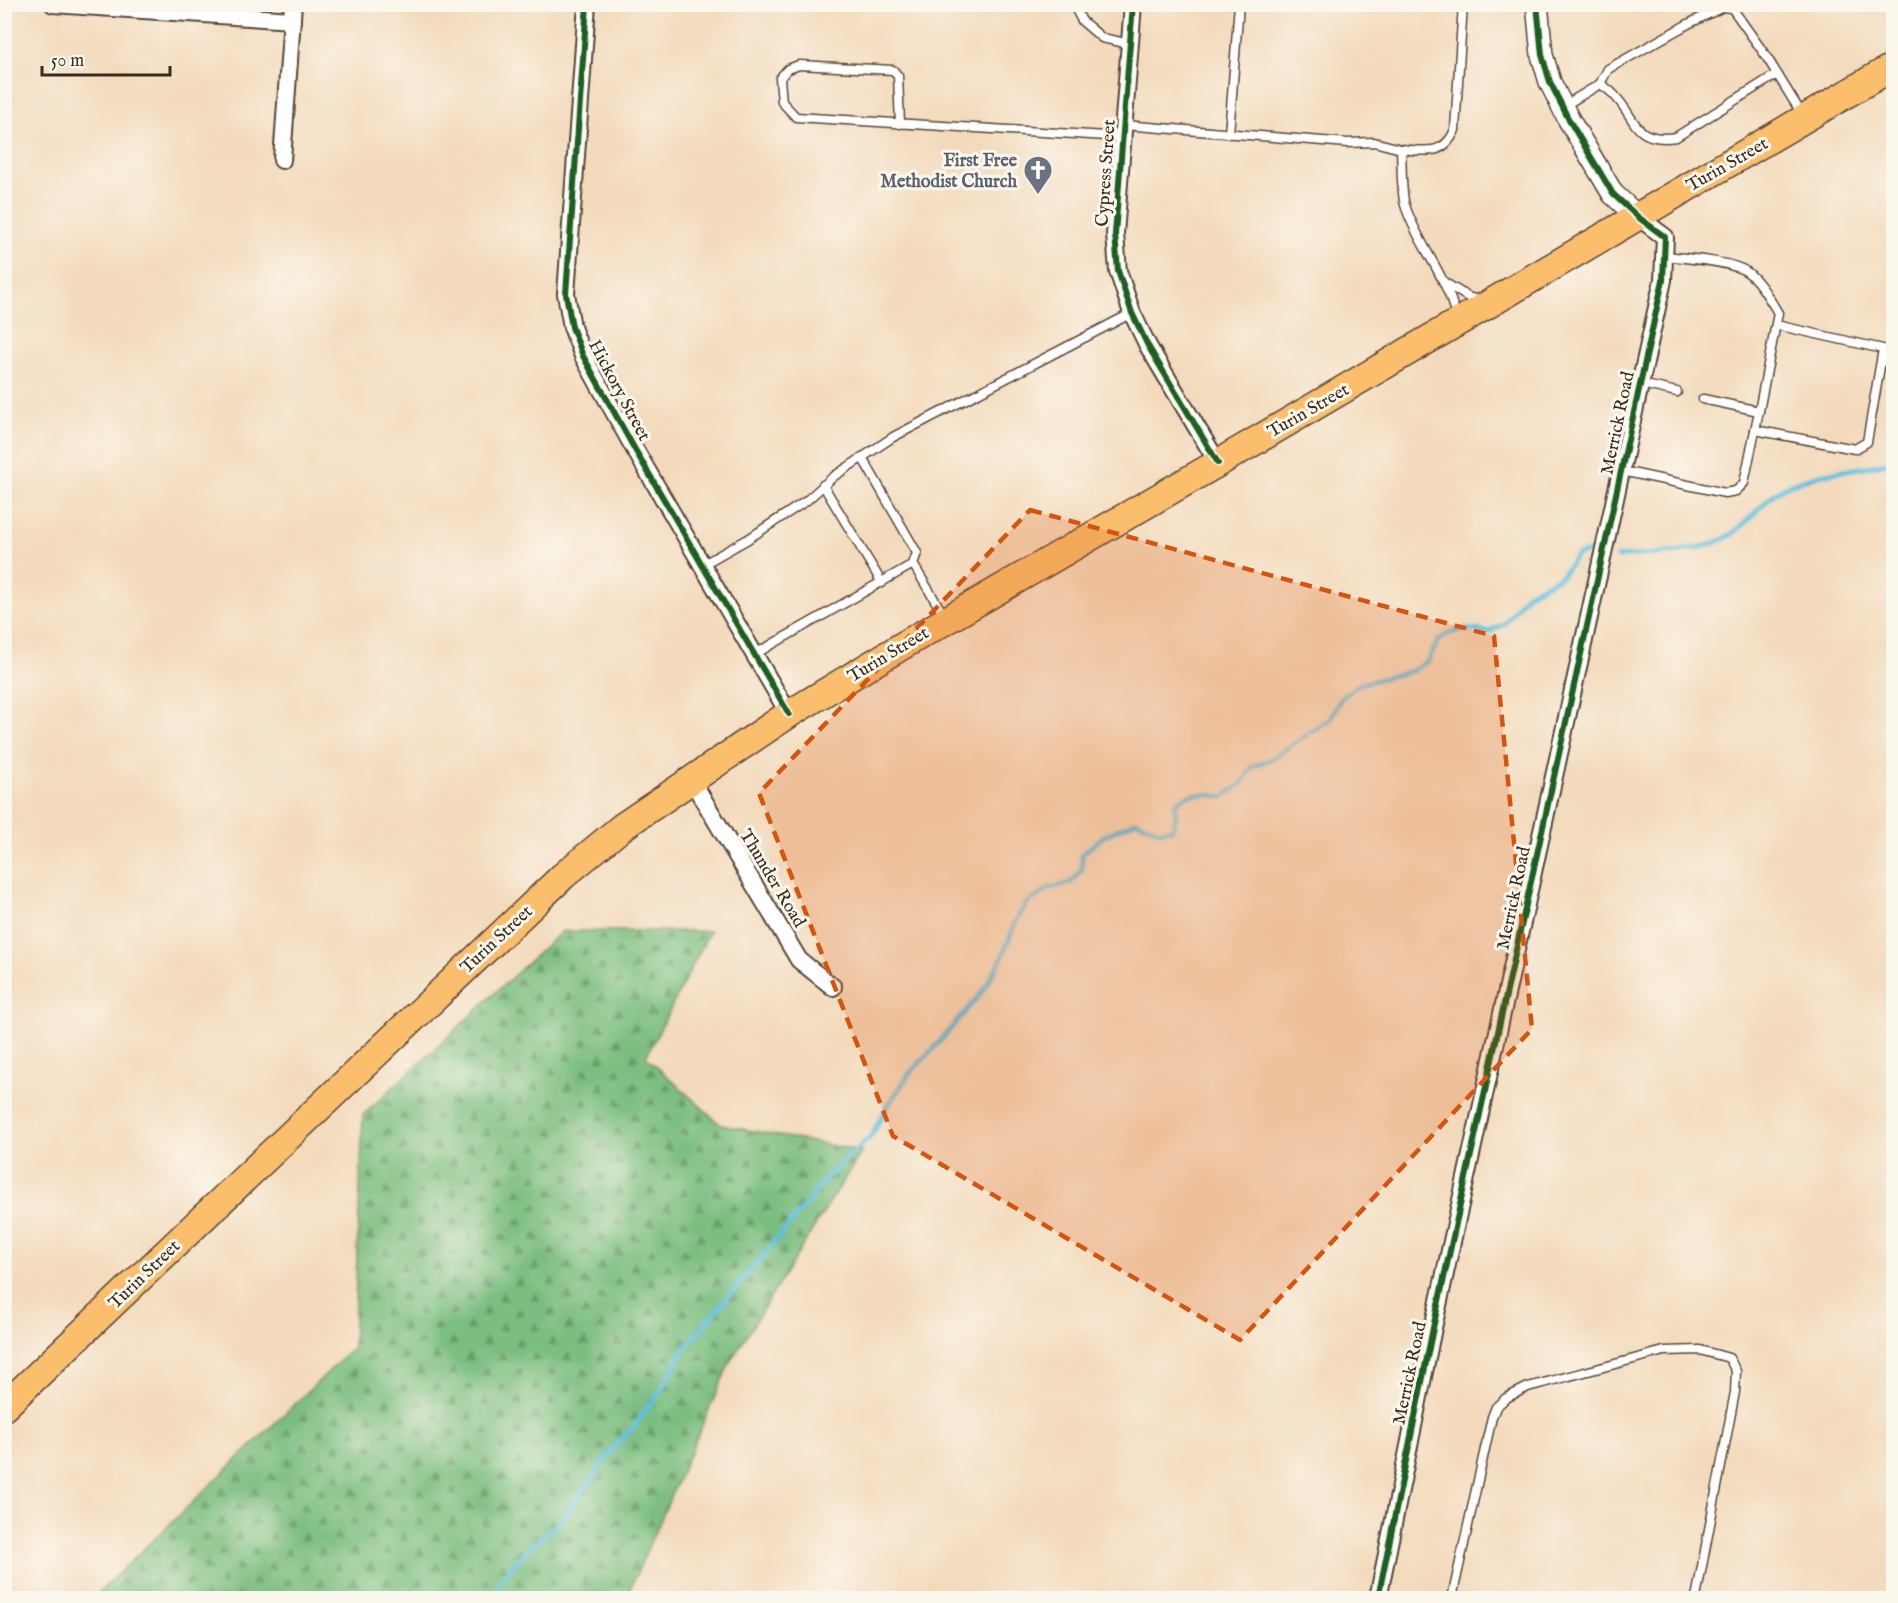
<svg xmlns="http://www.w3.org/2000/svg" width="1898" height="1603" viewBox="0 0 1898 1603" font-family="'IM FELL English',serif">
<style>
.forest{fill:url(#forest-firs);stroke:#5b744f;stroke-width:1.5}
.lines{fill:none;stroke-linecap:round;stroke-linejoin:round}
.stream{stroke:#60c1de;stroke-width:5}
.service-casing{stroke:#574436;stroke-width:11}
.minor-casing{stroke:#574436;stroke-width:20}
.tertiary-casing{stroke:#574436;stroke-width:24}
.primary-casing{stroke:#574436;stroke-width:30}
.service{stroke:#fff;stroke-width:8}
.minor{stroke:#fff;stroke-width:16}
.tertiary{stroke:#fff;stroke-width:21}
.primary{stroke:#fabe6d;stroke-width:27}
.cycleway-casing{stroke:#fbf7ec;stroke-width:10}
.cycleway{stroke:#1b5e20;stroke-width:6}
.marked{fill:#d7540e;fill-opacity:0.2;stroke:#d7540e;stroke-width:4.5;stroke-dasharray:12 8;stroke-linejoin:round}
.labels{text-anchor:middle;stroke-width:6;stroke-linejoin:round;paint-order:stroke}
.worship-label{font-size:18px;font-weight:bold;fill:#5b616d;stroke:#fbf7ec;text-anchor:end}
.street-label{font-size:18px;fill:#3b2a1e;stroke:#fbf7ec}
</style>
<defs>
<pattern id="forest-firs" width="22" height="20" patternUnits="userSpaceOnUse" patternTransform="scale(1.5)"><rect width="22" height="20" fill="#7bbe80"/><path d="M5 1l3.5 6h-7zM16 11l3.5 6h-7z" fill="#669b68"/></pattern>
</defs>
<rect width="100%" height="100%" fill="#fbf7ec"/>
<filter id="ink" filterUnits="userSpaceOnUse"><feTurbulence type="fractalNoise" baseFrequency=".0167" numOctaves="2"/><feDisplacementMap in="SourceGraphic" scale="12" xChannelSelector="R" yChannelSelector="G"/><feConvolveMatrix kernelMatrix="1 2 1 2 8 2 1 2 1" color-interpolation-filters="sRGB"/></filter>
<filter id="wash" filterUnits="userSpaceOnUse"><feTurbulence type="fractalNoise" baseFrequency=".008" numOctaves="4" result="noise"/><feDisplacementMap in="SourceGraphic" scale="24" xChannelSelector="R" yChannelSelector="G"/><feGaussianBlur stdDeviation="1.35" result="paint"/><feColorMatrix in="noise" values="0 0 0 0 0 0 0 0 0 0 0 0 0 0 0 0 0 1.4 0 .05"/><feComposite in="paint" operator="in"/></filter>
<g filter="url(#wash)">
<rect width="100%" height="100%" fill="#f3dabc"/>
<path class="forest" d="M562 931H710L646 1057 721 1125 862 1151 730 1362 626 1598H93L353 1348 363 1115Z"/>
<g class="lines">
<g class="stream">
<path d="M1617 557C1648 554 1706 553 1732 534 1751 521 1767 495 1787 486 1823 470 1856 471 1894 461"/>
<path d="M491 1598 511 1567 531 1546 562 1520 615 1446 633 1428 664 1385 684 1349 804 1207 824 1180 872 1135 885 1110 909 1074 934 1048 983 991 1001 960 1016 921 1026 904 1050 888 1070 883 1082 870V854L1104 836 1136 821 1159 831 1172 829 1176 819 1175 804C1189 791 1205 793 1223 797L1241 784 1252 767 1271 759 1330 719 1342 697 1360 684 1412 671 1428 661 1438 641 1449 633 1465 629 1489 632 1504 624 1526 595 1561 576 1577 555 1589 552"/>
</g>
</g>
</g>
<g filter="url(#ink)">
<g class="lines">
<g class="service-casing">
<g id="service">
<path d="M1073 4 1082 21 1102 38 1130 44"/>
<path d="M1600 84C1605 87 1611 91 1615 96 1637 119 1633 143 1676 137L1777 74"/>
<path d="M1562 107 1600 84 1608 69 1688 24 1723 7 1732 8 1766 56 1803 116"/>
<path d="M900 124 898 76 893 70 799 65 788 69 780 78 782 102 796 117 1123 137"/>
<path d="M1124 125 1348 143 1374 142 1401 149C1402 164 1401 192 1405 205 1417 244 1448 276 1456 318"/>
<path d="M1229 134 1239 4"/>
<path d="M1401 149C1425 151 1444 156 1455 130L1463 4"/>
<path d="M1664 256C1684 258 1732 261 1747 272 1760 281 1770 300 1778 313L1759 411"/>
<path d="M1445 283 1468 297 1482 301"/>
<path d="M1641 384 1677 392"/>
<path d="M1755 430 1855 449 1867 442 1883 349 1776 325"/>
<path d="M862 457 917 553 913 564"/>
<path d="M1622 471 1725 493 1736 491 1744 483 1759 411 1703 399"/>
<path d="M823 485 882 583"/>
<path d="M702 565 748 539 806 501 833 477 893 437 1132 313"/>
<path d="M755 654 913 564 945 617"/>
<path d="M1452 1598 1492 1417 1496 1407 1506 1398 1528 1387 1664 1351 1700 1350 1729 1358 1736 1371 1735 1392 1696 1598"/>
</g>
</g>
<g class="minor-casing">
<g id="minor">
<path d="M53 4 292 20"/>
<path d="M587 4 566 294 572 327 583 356 634 448 789 714"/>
<path d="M1133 4 1115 234 1118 271 1132 313 1148 346 1218 463"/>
<path d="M282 160 293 4"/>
<path d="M691 779 799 960 833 987"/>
<path d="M1378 1598 1433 1328 1663 280 1665 237 1638 217"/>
</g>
</g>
<g class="tertiary-casing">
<path id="tertiary" d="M1537 4 1542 55 1550 82 1569 120 1613 194 1638 217"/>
</g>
<g class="primary-casing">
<path id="primary" d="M4 1407 563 876 622 827 789 714 907 643 1218 463 1894 66"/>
</g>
<use href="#service" class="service"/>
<use href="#minor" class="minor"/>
<use href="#tertiary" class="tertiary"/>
<use href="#primary" class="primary"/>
<g class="cycleway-casing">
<g id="cycleway">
<path d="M587 4 566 294 572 327 583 356 634 448 789 714"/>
<path d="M1133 4 1115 234 1118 271 1132 313 1148 346 1218 463"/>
<path d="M1378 1598 1433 1328 1663 280 1665 237 1638 217 1613 194 1569 120 1550 82 1542 55 1537 4"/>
</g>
</g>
<use href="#cycleway" class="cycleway"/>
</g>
</g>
<path class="marked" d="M1030 510 1494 636 1532 1029 1240 1340 893 1136 759 793Z"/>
<defs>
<g id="church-pin" transform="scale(1.5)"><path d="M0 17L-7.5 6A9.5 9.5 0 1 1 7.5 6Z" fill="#6b7280" stroke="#fbf7ec"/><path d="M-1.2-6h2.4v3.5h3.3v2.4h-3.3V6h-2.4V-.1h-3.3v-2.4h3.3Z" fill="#fff"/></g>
</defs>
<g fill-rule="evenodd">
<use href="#church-pin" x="1038" y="170"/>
</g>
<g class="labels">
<g class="worship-label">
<text x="1017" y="166">First Free<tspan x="1017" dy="21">Methodist Church</tspan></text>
</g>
<g class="street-label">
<text transform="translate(1727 164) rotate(-30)" y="6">Turin Street</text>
<text transform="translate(1105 173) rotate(-86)" y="6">Cypress Street</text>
<text transform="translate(620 390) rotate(62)" y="6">Hickory Street</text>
<text transform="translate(1308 410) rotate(-30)" y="6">Turin Street</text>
<text transform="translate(1617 423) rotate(-78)" y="6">Merrick Road</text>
<text transform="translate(888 654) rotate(-31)" y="6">Turin Street</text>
<text transform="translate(773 878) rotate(59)" y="6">Thunder Road</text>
<text transform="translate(1513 898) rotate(-78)" y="6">Merrick Road</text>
<text transform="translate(496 939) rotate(-43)" y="6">Turin Street</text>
<text transform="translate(144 1274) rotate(-44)" y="6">Turin Street</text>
<text transform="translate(1409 1373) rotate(-78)" y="6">Merrick Road</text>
</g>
</g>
<rect width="1898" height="1603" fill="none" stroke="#fbf7ec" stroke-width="24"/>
<path d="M42 66v9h128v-9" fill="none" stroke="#3b2a1e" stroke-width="3"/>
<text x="51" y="66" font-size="18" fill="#3b2a1e" stroke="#fbf7ec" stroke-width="4.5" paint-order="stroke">50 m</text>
</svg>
